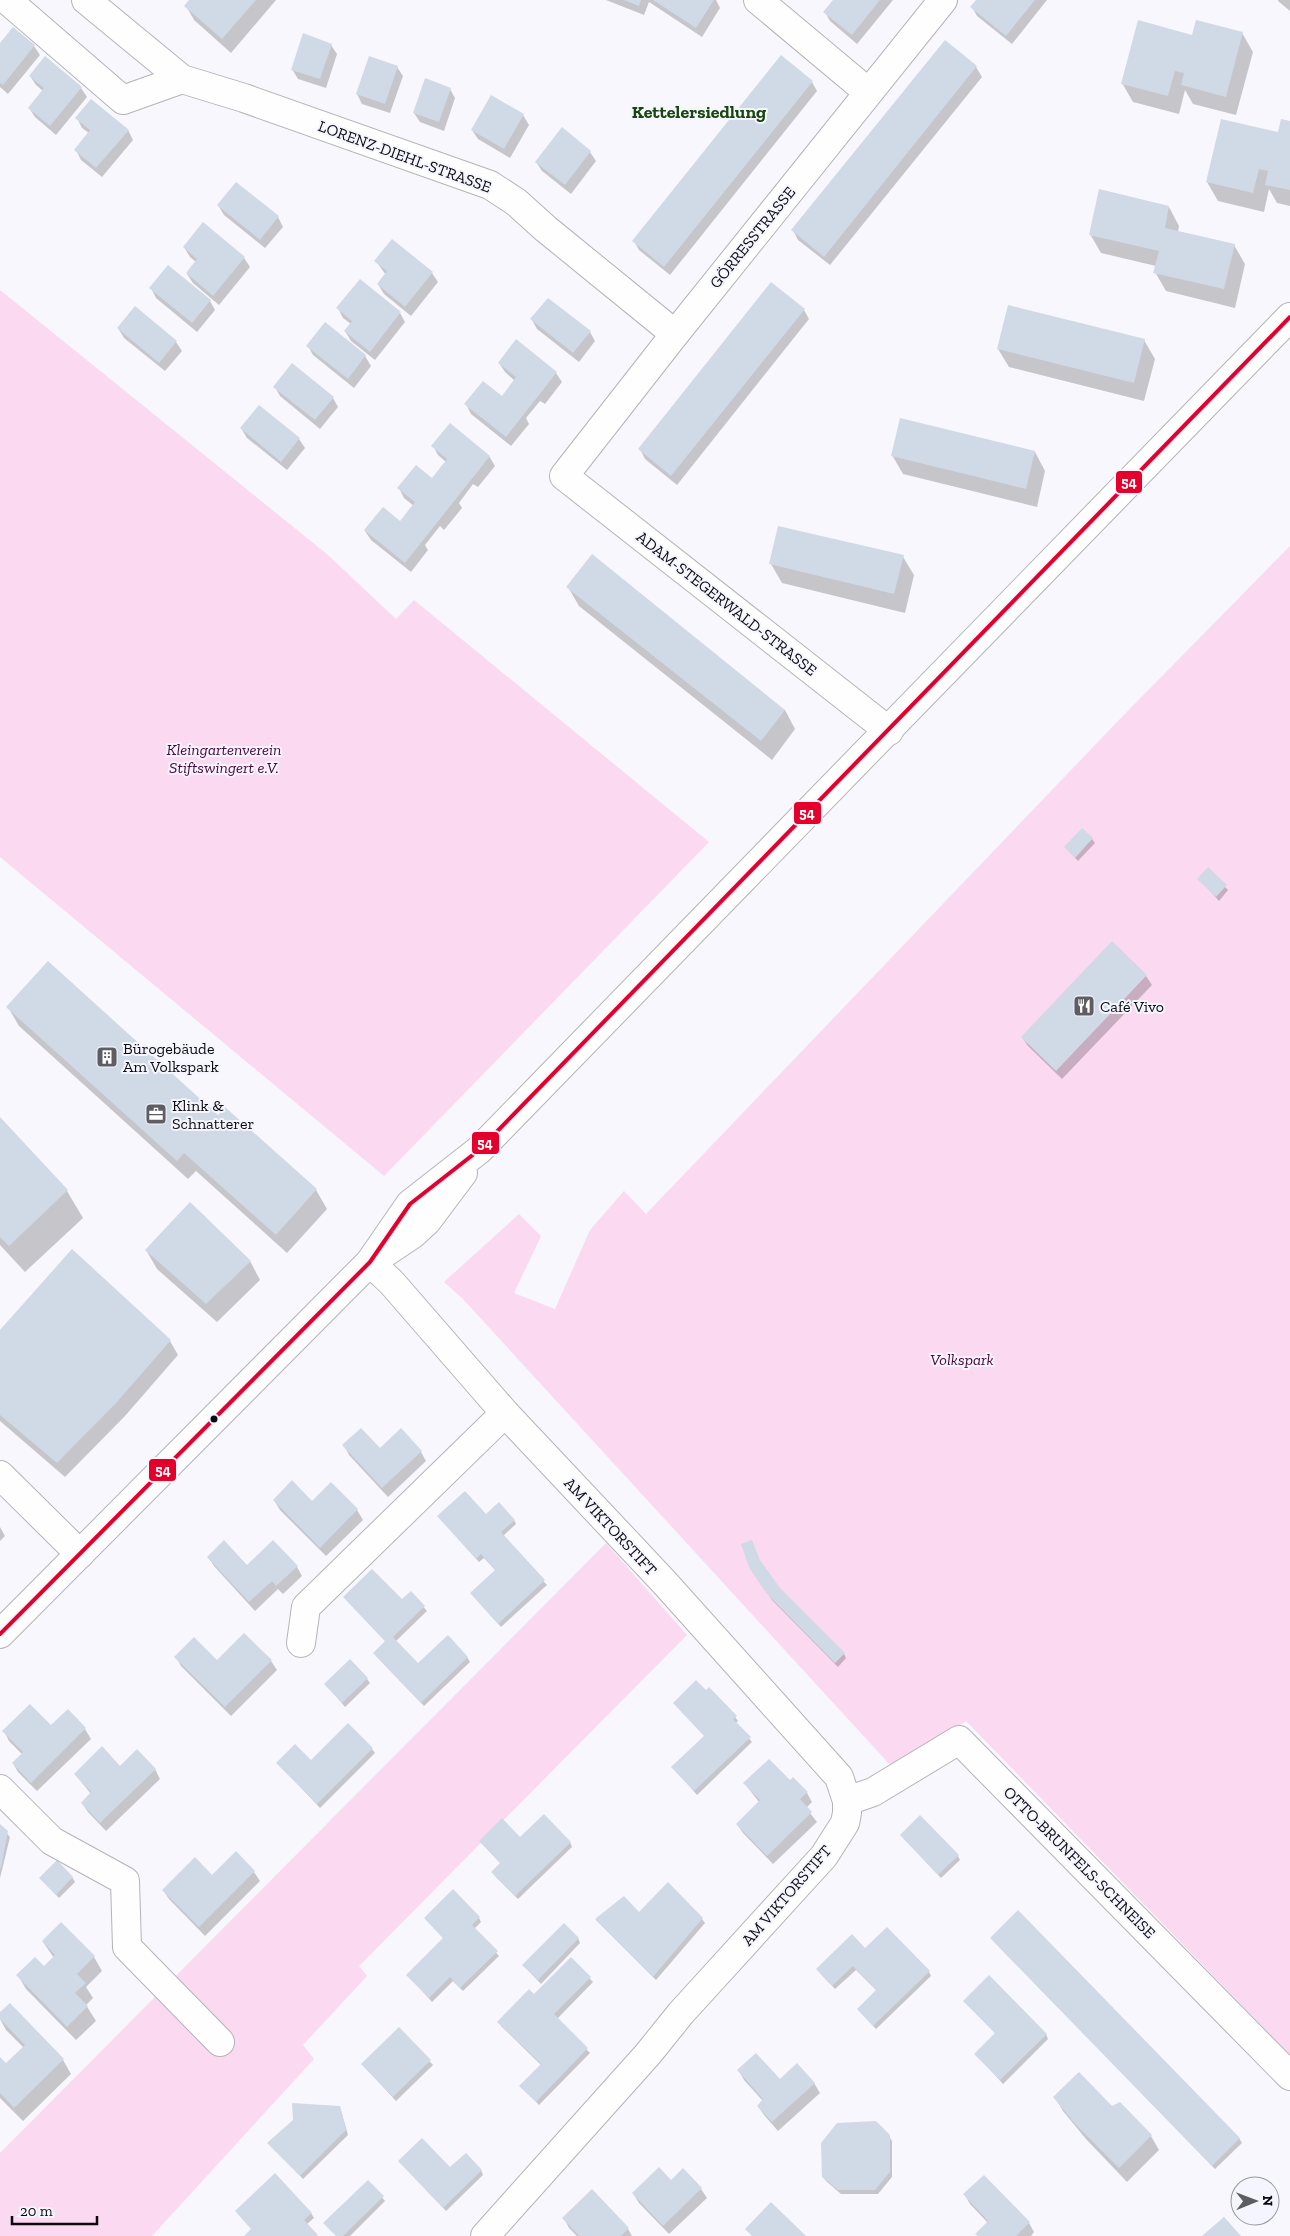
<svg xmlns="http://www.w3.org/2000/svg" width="1290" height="2236" viewBox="0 0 1290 2236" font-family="'Zilla Slab',serif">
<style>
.green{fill:#fad9f1}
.shadow{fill:#0003}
.building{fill:#d0d9e6}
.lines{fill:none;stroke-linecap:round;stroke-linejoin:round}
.minor-casing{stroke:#b4b4b8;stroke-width:30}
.tertiary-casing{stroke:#b4b4b8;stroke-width:30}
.minor{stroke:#fefeff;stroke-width:28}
.tertiary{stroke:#fefeff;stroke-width:28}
.bus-1-casing{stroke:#f5f5ff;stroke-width:8}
.bus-1{stroke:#e4002b;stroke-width:4}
.bus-dot{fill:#0b0b0e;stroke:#f5f5ff;stroke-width:2}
.labels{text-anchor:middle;stroke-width:4;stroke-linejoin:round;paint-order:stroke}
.street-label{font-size:16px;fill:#0b0b0e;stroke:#f5f5ff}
.park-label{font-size:16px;font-style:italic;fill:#4b033c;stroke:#f5f5ff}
.poi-label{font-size:16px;fill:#0b0b0e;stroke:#f5f5ff;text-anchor:start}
.neighbourhood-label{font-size:18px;font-weight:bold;fill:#18460c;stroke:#f5f5ff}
.line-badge{stroke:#f5f5ff;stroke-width:2}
.badge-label{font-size:14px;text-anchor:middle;font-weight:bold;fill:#fff}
</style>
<rect width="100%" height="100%" fill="#f7f7fd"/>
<g class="green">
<path d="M0 290 328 555 396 619 414 600 709 842 384 1176 0 857Z"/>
<path d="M1290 546V2055L966 1721 892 1767 462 1298 444 1282 519 1214 541 1236 514 1293 555 1309 590 1230 624 1191 646 1214 1118 721Z"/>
<path d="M606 1543 687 1635 359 1966 367 1976 303 2045 314 2059 152 2236H0V2153Z"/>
</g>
<g class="shadow">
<path d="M191 0H276L231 53 194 20 186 6Z"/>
<path d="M606 0H716L720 8 702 37 649 2 644 15Z"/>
<path d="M834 0H893L857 44 830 21 825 12Z"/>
<path d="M978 0H1047L1012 44 977 16 972 7Z"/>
<path d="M1278 0H1290V11L1278 1Z"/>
<path d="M1242 33 1253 52 1236 115 1193 104 1185 90 1179 114 1133 102 1122 83 1193 36Z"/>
<path d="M945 42 976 67 982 77 830 265 798 240 793 230Z"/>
<path d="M0 45 34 46 40 55 8 94 0 87Z"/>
<path d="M331 45 337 54 326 88 298 79 292 69Z"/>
<path d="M45 58 81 88 87 97 56 135 35 117 29 108 43 91 36 85 30 76Z"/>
<path d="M397 67 403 76 390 113 362 104 357 94Z"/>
<path d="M812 82 817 91 670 275 639 250 634 241Z"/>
<path d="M450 89 455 98 444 131 420 122 414 113Z"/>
<path d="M523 115 529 125 510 158 478 139 472 130Z"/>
<path d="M77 118 128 130 133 140 102 177 81 160 76 150 89 133 82 128Z"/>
<path d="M1290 122V206L1277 203 1269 189 1264 212 1218 201 1207 182 1278 134Z"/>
<path d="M590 152 596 161 571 194 542 171 536 162Z"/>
<path d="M218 205 278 217 283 227 265 248 224 215Z"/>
<path d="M1169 207 1179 226 1178 232 1234 245 1245 264 1235 308 1166 291 1155 272 1156 266 1101 253 1090 234Z"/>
<path d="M392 241 432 273 438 282 411 316 384 294 378 284 386 275 376 261Z"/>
<path d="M184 247 244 258 250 267 219 305 193 283 187 274 196 262 190 257Z"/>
<path d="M151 288 210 301 215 310 197 332 156 298Z"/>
<path d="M338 308 400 313 405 322 375 360 351 341 345 331 351 324 343 318Z"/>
<path d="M804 310 809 319 677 485 645 459 640 449Z"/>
<path d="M532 320 590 332 595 341 579 362 537 329Z"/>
<path d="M325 324 365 356 371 366 354 388 313 355 308 346Z"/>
<path d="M118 328 176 342 182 351 165 371 124 338Z"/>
<path d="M1144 340 1155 359 1144 401 1009 367 998 349Z"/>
<path d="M516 341 556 373 562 382 545 404 540 401 526 418 529 424 511 446 471 414 466 404 502 397 515 381 505 372 499 363Z"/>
<path d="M275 387 333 398 338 407 320 429 280 396Z"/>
<path d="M259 407 299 439 305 448 287 470 247 438 241 428Z"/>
<path d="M433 446 489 456 495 466 478 487 473 484 459 503 462 508 444 530 440 526 425 545 428 550 411 572 371 540 365 531 401 523 414 506 404 498 399 488 432 480 446 462 438 455Z"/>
<path d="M1035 452 1045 471 1037 507 903 474 892 455Z"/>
<path d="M903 557 914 575 905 613 782 583 771 564Z"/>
<path d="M568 587 785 710 795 729 772 760 579 606Z"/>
<path d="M1092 839 1095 843 1078 861 1066 848Z"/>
<path d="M1208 869 1228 890 1219 901 1199 879Z"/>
<path d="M1146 976 1152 985 1062 1079 1028 1046 1022 1037Z"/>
<path d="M8 1007 218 1117 316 1190 327 1209 287 1253 196 1171 188 1179 19 1026Z"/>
<path d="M0 1119 67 1191 83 1218 25 1272 0 1245Z"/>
<path d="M146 1250 250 1261 260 1280 217 1322 157 1269Z"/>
<path d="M72 1251 170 1341 178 1355 125 1416 65 1477 0 1421V1332Z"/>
<path d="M344 1445 421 1452 426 1461 388 1497 349 1455Z"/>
<path d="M331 1484 357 1510 363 1520 326 1556 280 1510 274 1500 312 1502Z"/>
<path d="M486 1515 514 1520 516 1524 503 1536 547 1585 501 1627 472 1594 496 1571 484 1558 479 1562 439 1517Z"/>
<path d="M0 1527 5 1536 0 1541Z"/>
<path d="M208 1557 247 1566 297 1567 302 1576 283 1594 278 1589 255 1611 214 1566Z"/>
<path d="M761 1563 779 1589 844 1654 846 1658 838 1667 772 1600 754 1571Z"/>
<path d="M411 1593 427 1611 396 1641 418 1665 467 1657 470 1662 424 1706 377 1657 375 1653 386 1642 344 1597 402 1601Z"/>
<path d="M176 1657 217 1662 271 1661 277 1670 231 1716 181 1666Z"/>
<path d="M367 1679 370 1683 345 1707 326 1684Z"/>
<path d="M68 1711 85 1729 91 1739 37 1791 18 1772 13 1763 22 1754 9 1741 4 1731 51 1727Z"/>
<path d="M735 1717 738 1721 736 1723 752 1742 697 1795 673 1767 705 1737Z"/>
<path d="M372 1749 375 1753 320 1808 278 1763 311 1762Z"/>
<path d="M120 1767 155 1769 160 1779 106 1831 88 1812 82 1803 91 1794 75 1774Z"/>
<path d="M789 1782 807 1793 812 1802 806 1808 817 1822 773 1864 743 1833 737 1824 759 1802 745 1784Z"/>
<path d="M0 1826 10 1837 0 1878Z"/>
<path d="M901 1835 958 1856 960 1860 941 1878Z"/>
<path d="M520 1839 570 1842 572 1847 518 1899 495 1876 501 1864 480 1841Z"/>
<path d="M236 1853 254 1872 260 1881 205 1936 169 1899 163 1890 212 1876Z"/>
<path d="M72 1877 75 1882 59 1898 40 1878Z"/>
<path d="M639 1914 702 1919 705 1923 656 1980 596 1920Z"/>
<path d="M425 1918H479L481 1922 474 1929 499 1956 463 1991 453 1981 432 2002 408 1975 444 1939Z"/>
<path d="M578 1938 580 1943 541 1984 524 1966Z"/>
<path d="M991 1938 1239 2138 1242 2143 1215 2169Z"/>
<path d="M43 1942 94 1957 102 1971 86 1987 93 1998 86 2005 96 2021 76 2040 26 1989 18 1975 44 1968 54 1958Z"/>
<path d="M865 1950 929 1972 931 1976 876 2029 858 2009 877 1991 856 1970 835 1989 820 1973Z"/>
<path d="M571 1959 593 1982 557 2019 590 2053 539 2105 521 2086 541 2065 501 2026Z"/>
<path d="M964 2001 1046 2034 1048 2039 1003 2084 976 2054 996 2034Z"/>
<path d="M0 2014 63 2060 71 2074 23 2121 0 2098V2059L6 2065 24 2048 6 2030 0 2019Z"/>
<path d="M399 2029 433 2065 396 2101 363 2065Z"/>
<path d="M739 2071 780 2081 814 2083 820 2093 778 2131 764 2115 758 2106 763 2101 744 2080Z"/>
<path d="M1055 2097 1112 2108 1151 2136 1159 2150 1127 2182 1086 2139 1063 2111Z"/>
<path d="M340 2107 348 2135 303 2179 269 2143Z"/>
<path d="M889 2136 892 2141V2177L878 2194H841L826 2181 823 2177Z"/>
<path d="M400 2161 450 2169 481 2170 483 2175 446 2211Z"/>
<path d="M368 2181 385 2201 350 2236H336Z"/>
<path d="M671 2181 701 2189 707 2198 669 2234 639 2203 633 2193Z"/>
<path d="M592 2191 628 2229 632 2236H577L569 2228 564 2218Z"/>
<path d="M965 2195 1029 2223 1034 2232 1031 2236H978L988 2223 970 2204Z"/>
<path d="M311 2213 314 2218 306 2225 317 2236H245Z"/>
</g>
<g class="building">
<path d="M189 0H256L222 39 184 6Z"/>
<path d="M624 0H641L639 6Z"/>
<path d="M653 0H714L696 28Z"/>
<path d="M833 0H880L852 35 823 12Z"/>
<path d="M976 0H1035L1006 36 970 7Z"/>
<path d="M1138 20 1192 35 1196 20 1243 32 1226 97 1181 85 1184 73 1175 71 1168 96 1121 84Z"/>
<path d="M13 27 35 45 3 85 0 83V43Z"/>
<path d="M303 33 332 44 320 79 291 70Z"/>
<path d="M945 40 977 66 824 257 791 230Z"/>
<path d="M781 55 813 81 664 267 632 241Z"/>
<path d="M45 56 82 87 50 126 28 108 44 88 29 76Z"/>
<path d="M369 56 398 66 385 104 356 94Z"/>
<path d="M425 78 451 88 439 122 413 113Z"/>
<path d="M491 95 524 114 504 149 471 130Z"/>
<path d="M91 99 129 130 96 168 74 150 90 130 75 118Z"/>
<path d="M1221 119 1278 132 1281 119 1290 121V190L1265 185 1268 171 1259 169 1253 193 1206 182Z"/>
<path d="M562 127 591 151 565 185 535 162Z"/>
<path d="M236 182 279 216 260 240 217 205Z"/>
<path d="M1099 189 1169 206 1165 228 1235 244 1224 289 1153 273 1159 251 1089 235Z"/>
<path d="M203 222 245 257 213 296 186 273 197 259 183 247Z"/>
<path d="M392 239 433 272 405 307 377 284 387 271 374 261Z"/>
<path d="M168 265 211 300 192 323 149 288Z"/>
<path d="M360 279 401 312 370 352 344 331 352 321 336 308Z"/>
<path d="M771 282 805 309 671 476 638 449Z"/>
<path d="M548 298 591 331 573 353 530 319Z"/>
<path d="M1008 305 1145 339 1134 383 997 349Z"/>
<path d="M135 306 177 341 159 363 117 328Z"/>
<path d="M325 322 366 355 348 379 306 346Z"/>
<path d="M516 339 557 372 506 437 464 404 483 381 502 396 516 377 498 363Z"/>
<path d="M292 363 334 397 315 420 273 387Z"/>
<path d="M259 405 300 438 281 462 240 428Z"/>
<path d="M900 418 1035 451 1026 489 891 456Z"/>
<path d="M450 423 490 456 405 563 364 530 383 507 400 521 415 502 397 488 416 465 432 478 447 459 431 446Z"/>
<path d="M778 526 904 555 894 594 769 564Z"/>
<path d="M592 554 785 710 761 741 566 587Z"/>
<path d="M1082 828 1093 838 1075 858 1064 847Z"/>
<path d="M1208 867 1227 885 1216 897 1197 879Z"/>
<path d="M1112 941 1147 975 1056 1071 1021 1037Z"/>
<path d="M48 961 218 1115 225 1107 317 1189 276 1235 184 1153 177 1161 6 1007Z"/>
<path d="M0 1117 68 1190 9 1246 0 1237Z"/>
<path d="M190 1202 251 1261 206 1304 145 1250Z"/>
<path d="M72 1249 171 1340 117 1402 57 1463 0 1415V1330Z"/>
<path d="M361 1428 380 1448 401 1428 422 1451 382 1488 342 1445Z"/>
<path d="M292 1480 312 1501 331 1482 358 1509 320 1548 273 1500Z"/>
<path d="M465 1491 486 1514 499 1502 515 1520 501 1532 545 1580 498 1624 470 1593 495 1570 481 1554 476 1559 437 1516Z"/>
<path d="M224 1540 247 1565 273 1540 298 1566 276 1586 272 1581 249 1602 207 1557Z"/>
<path d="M752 1540 760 1560 780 1588 845 1653 835 1663 768 1595 758 1581 749 1567 741 1544Z"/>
<path d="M372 1569 402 1599 411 1591 425 1606 393 1637 418 1663 448 1635 468 1657 421 1703 373 1653 385 1641 343 1597Z"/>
<path d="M244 1633 272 1660 225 1707 174 1657 194 1637 217 1660Z"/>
<path d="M350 1659 368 1678 342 1703 324 1684Z"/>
<path d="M696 1680 706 1690 709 1687 737 1716 733 1719 751 1737 694 1791 671 1767 704 1736 673 1703Z"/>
<path d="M30 1704 51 1725 68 1709 86 1728 31 1783 12 1763 23 1752 2 1731Z"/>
<path d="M348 1723 373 1748 317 1804 276 1763 295 1744 311 1760Z"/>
<path d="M102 1746 120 1766 137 1749 156 1769 100 1823 81 1803 91 1792 74 1774Z"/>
<path d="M769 1759 790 1780 793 1777 808 1792 800 1799 812 1812 767 1856 736 1824 760 1800 743 1783Z"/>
<path d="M544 1814 571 1842 515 1896 491 1872 500 1863 479 1841 502 1818 520 1837Z"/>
<path d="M920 1815 959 1855 938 1875 900 1835Z"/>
<path d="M0 1824 8 1831 1 1868H0Z"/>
<path d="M236 1851 255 1871 199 1927 162 1890 195 1857 212 1875Z"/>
<path d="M57 1860 73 1877 56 1895 39 1878Z"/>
<path d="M668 1882 703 1918 653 1977 595 1919 624 1896 639 1912Z"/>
<path d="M453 1889 480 1917 472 1925 498 1951 460 1988 450 1977 429 1998 406 1975 443 1938 424 1918Z"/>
<path d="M1018 1910 1240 2138 1212 2166 990 1938Z"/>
<path d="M61 1922 95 1956 77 1974 86 1983 75 1993 88 2006 67 2027 16 1975 35 1957 44 1966 55 1955 42 1941Z"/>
<path d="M564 1923 579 1938 538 1980 522 1965Z"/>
<path d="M887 1927 930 1971 873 2026 857 2009 876 1990 853 1966 832 1986 816 1969 852 1934 865 1948Z"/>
<path d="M571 1957 591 1977 554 2014 588 2048 536 2102 519 2086 541 2064 497 2022 529 1989 534 1994Z"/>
<path d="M989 1975 1047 2034 1000 2080 974 2054 995 2033 963 2001Z"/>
<path d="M10 2003 64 2059 14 2108 0 2093V2057L6 2063 25 2045 0 2019V2012Z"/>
<path d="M399 2027 431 2060 393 2097 361 2064Z"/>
<path d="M756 2053 780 2079 797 2063 815 2083 772 2122 757 2106 763 2099 737 2070Z"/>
<path d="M1079 2072 1112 2106 1120 2102 1152 2135 1119 2168 1076 2125 1053 2097Z"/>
<path d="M292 2103 340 2106 346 2130 300 2176 267 2143 293 2120Z"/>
<path d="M876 2121 890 2135V2172L875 2190H838L822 2177 821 2143 837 2123Z"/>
<path d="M422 2138 450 2167 466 2153 482 2170 443 2208 398 2161Z"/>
<path d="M659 2167 671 2180 683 2168 702 2188 663 2226 632 2193Z"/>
<path d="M275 2173 312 2213 304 2220 318 2235 316 2236H244L251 2229 235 2211Z"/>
<path d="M984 2175 1030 2222 1016 2236H978L975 2234 988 2221 963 2194Z"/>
<path d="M368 2180 384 2196 343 2236H336L323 2223Z"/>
<path d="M592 2189 629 2228 621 2236H579L562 2218Z"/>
<path d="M771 2202 806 2236H752L745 2229Z"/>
<path d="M1224 2217 1241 2236H1202Z"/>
</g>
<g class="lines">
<g class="minor-casing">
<g id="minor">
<path d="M7 0 123 100 182 79"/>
<path d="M86 0 182 79 244 98 490 185 516 202 546 229 675 334"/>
<path d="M758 0 868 92"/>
<path d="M889 731 564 476 675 334 943 0"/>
<path d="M370 1262 392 1283 505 1413 664 1582 839 1777 847 1801V1813L845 1823 824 1856 681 2013 648 2054 485 2236"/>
<path d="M0 1475 80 1554"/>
<path d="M301 1643 306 1607 505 1413"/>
<path d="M0 1789 52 1841 125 1881 127 1947 220 2042"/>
<path d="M847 1801 873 1792 959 1740 1290 2076"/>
</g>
</g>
<g class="tertiary-casing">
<g id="tertiary">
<path d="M380 1256 413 1234 427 1221 463 1173"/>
<path d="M0 1634 370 1262 410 1204 479 1150 1290 317"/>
</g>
</g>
<use href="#minor" class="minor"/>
<use href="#tertiary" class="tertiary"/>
<g class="bus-1-casing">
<path id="bus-1" d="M0 1634 370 1262 410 1204 479 1150 1290 317"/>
</g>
<use href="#bus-1" class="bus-1"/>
</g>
<defs>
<g id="restaurant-square" transform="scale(1.125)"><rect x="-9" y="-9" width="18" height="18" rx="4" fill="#5e5e62" stroke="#f5f5ff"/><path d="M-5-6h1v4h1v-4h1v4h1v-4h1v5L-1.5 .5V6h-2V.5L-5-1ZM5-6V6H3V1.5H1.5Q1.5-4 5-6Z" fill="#fff"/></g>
<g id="building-square" transform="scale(1.125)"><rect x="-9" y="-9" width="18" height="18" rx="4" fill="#5e5e62" stroke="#f5f5ff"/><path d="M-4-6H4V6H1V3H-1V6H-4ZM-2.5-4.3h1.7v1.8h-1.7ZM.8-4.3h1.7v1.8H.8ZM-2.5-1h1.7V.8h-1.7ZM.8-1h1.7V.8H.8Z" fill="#fff"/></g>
<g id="office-square" transform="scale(1.125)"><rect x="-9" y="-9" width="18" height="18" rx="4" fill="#5e5e62" stroke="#f5f5ff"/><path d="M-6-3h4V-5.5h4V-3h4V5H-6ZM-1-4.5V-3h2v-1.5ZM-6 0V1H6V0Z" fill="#fff"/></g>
</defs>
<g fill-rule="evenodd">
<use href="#restaurant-square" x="1084" y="1006"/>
<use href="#building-square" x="107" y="1057"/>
<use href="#office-square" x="156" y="1114"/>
</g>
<circle class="bus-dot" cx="214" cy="1419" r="4.5"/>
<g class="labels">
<g class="street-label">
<text transform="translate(405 156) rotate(20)" y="6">LORENZ-DIEHL-STRASSE</text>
<text transform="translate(752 237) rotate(-51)" y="6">GÖRRESSTRASSE</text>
<text transform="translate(727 603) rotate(38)" y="6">ADAM-STEGERWALD-STRASSE</text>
<text transform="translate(611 1526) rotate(47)" y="6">AM VIKTORSTIFT</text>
<text transform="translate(1080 1862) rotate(45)" y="6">OTTO-BRUNFELS-SCHNEISE</text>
<text transform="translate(786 1895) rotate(-49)" y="6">AM VIKTORSTIFT</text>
</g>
<g class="park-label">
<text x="224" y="755">Kleingartenverein<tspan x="224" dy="18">Stiftswingert e.V.</tspan></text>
<text x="962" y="1365">Volkspark</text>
</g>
<g class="poi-label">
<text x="1100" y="1012">Café Vivo</text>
<text x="123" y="1054">Bürogebäude<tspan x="123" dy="18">Am Volkspark</tspan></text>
<text x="172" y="1111">Klink &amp;<tspan x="172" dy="18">Schnatterer</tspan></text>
</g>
<g class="neighbourhood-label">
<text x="699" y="118">Kettelersiedlung</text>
</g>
</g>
<g class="line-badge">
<rect x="1115" y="470" width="28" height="24" rx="5" fill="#e4002b"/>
<rect x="793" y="801" width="29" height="24" rx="5" fill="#e4002b"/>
<rect x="471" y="1131" width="29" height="24" rx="5" fill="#e4002b"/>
<rect x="148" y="1458" width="29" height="24" rx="5" fill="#e4002b"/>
</g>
<g class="badge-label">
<text x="1129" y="487">54</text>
<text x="807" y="818">54</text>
<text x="485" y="1148">54</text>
<text x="163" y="1475">54</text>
</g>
<g transform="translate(1255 2201) rotate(89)"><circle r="24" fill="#f5f5ff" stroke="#97979f"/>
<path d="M0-4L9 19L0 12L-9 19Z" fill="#5e5e62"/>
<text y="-8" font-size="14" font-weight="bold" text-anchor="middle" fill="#0b0b0e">N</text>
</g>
<path d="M12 2216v8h85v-8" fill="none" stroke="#0b0b0e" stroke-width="2.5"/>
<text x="20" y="2216" font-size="15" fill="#0b0b0e" stroke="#f5f5ff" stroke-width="4" paint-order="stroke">20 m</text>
</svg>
